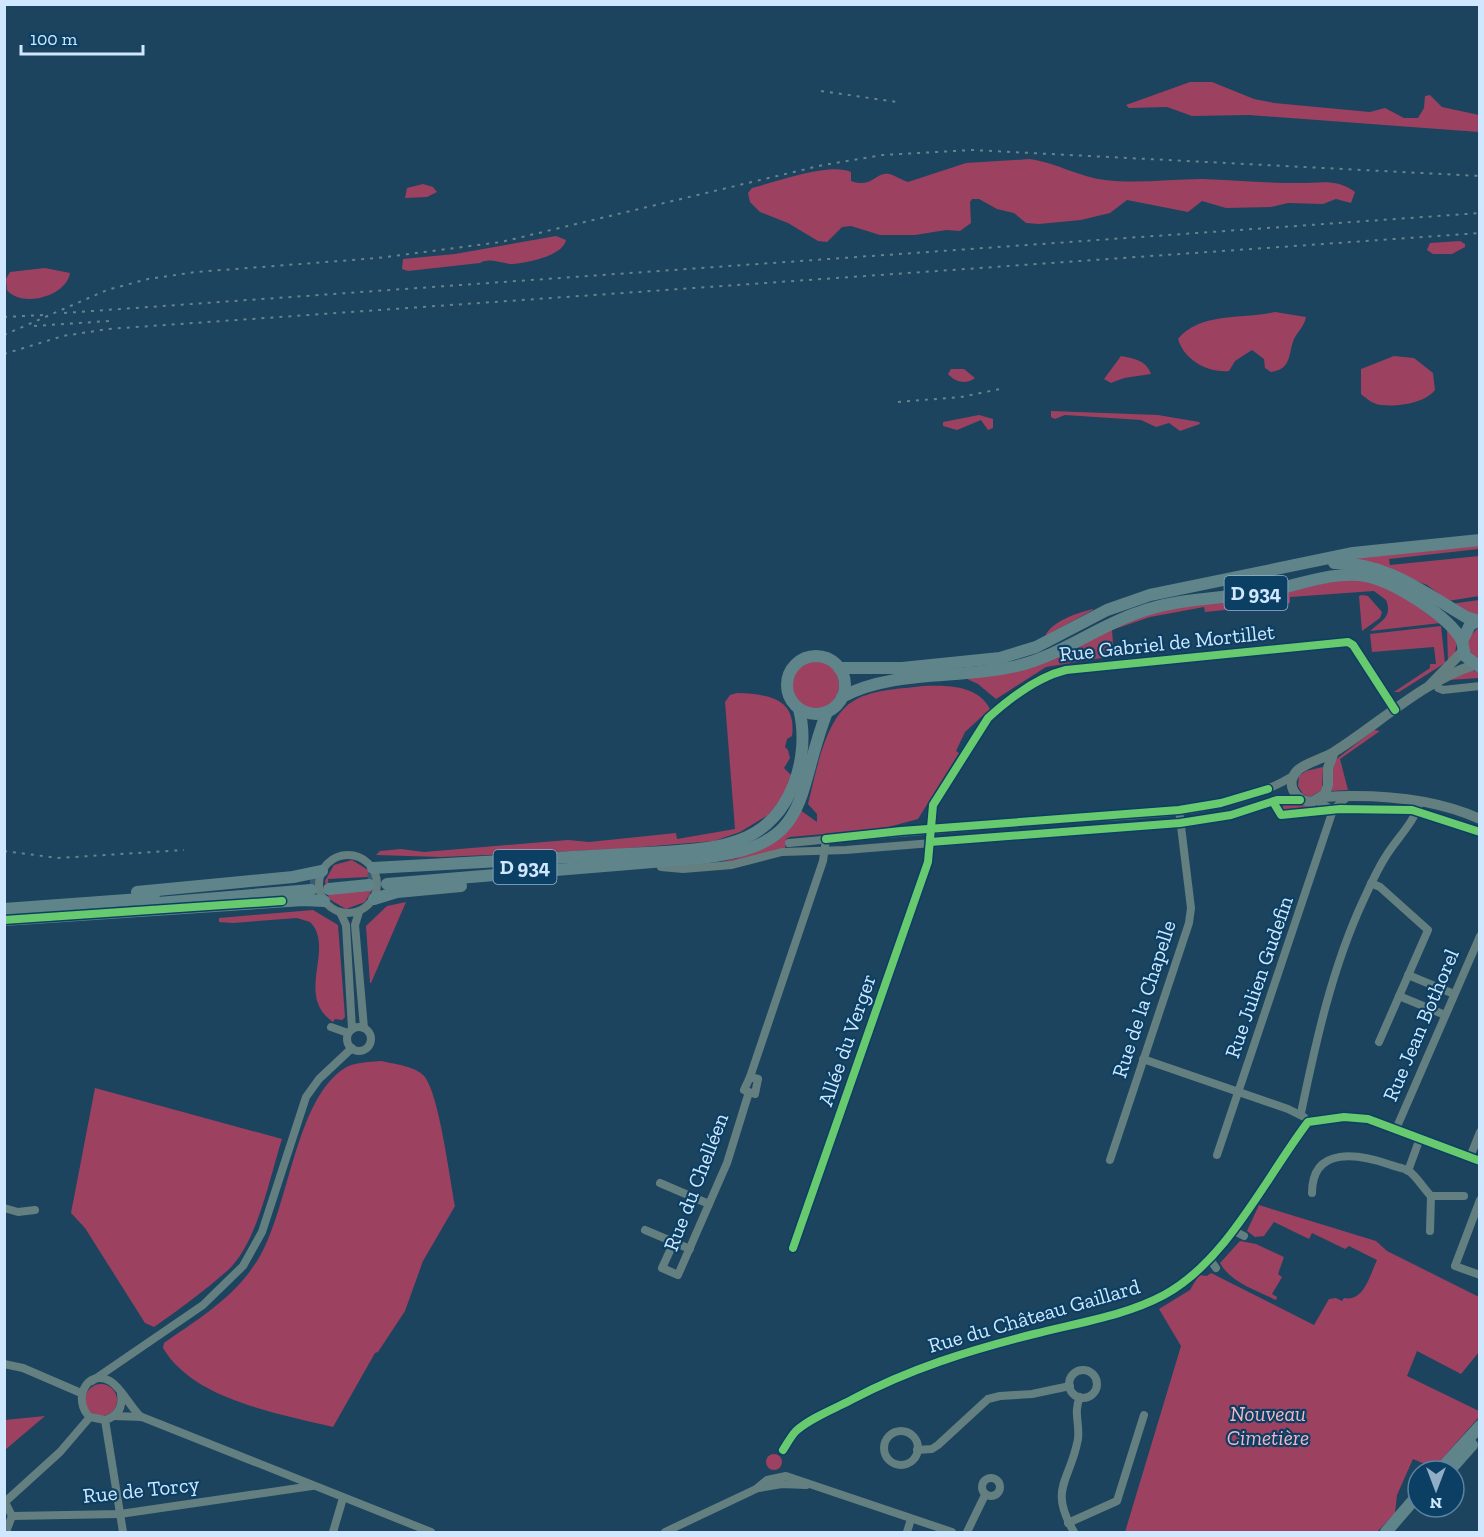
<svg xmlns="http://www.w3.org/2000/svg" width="1484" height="1537" viewBox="0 0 1484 1537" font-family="'Zilla Slab',serif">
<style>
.green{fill:#9d4161;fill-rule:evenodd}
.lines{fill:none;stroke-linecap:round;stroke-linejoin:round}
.primary-tunnel{stroke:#375d76;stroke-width:12;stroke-dasharray:12 6;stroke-linecap:butt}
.minor{stroke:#637f80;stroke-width:8}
.tertiary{stroke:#637f80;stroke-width:10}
.primary{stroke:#5f858a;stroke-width:12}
.rail{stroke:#68838c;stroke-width:2;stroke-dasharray:3 6;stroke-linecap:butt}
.cycleway-casing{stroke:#0c3f64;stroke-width:11}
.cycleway{stroke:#67ca6e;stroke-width:8}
.labels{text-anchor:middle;stroke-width:4.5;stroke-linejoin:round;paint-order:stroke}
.shield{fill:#0c3f64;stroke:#94b5d0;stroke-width:1.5}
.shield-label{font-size:20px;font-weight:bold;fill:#cfe8ff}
.street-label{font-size:21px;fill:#cfe8ff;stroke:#0c3f64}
.park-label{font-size:21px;font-style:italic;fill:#f6b5c2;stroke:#0c3f64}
</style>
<rect width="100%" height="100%" fill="#1c445e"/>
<g class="green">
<path d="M1190 82H1212L1254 99 1274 103 1370 112 1385 108 1404 118H1418L1424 108 1425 96 1430 95 1442 107 1479 115V132L1249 115 1192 116 1167 107 1129 108 1126 105Z"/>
<path d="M1030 159C1057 163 1079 177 1105 180 1137 184 1170 179 1202 179 1233 180 1263 183 1294 183 1318 184 1335 177 1355 192L1351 203 1336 199 1323 204 1288 203 1271 207 1226 208 1202 201 1188 212 1127 200 1110 213 1081 220 1039 224 1026 223 1014 213 997 209 979 199H972L970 202 971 223 960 231 946 230 915 235H880L851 226 842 227 827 242 818 241 788 223 760 212 750 202 748 193 752 188C776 182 830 162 851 172V181C872 189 876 171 889 174 895 175 901 180 908 182L966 163Z"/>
<path d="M423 184 433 187 437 192 427 197 405 198 407 188Z"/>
<path d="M556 236 566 240C563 256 527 263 512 264 501 264 491 257 480 263L408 271 402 269 403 259 455 254Z"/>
<path d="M1460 241 1465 244V247L1452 254H1433L1427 250 1430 243Z"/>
<path d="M45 268 70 273C66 297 21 308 7 290L6 279 10 272Z"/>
<path d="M1275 312 1306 317C1304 327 1298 331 1294 339 1288 354 1292 369 1271 372L1265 368 1264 359 1252 350 1235 361 1229 371C1208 373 1184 360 1178 339 1199 312 1244 319 1275 312Z"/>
<path d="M1121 356C1135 359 1146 360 1151 374L1124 378 1111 383 1104 379Z"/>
<path d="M1394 356 1414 358 1433 373 1435 390C1425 403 1398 407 1382 405 1374 405 1367 399 1361 394V369Z"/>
<path d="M951 369H964L975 378C966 385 955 382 948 374Z"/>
<path d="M1051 411 1158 415 1199 422 1200 424 1180 431 1169 423 1156 427 1141 420 1065 415 1055 419 1051 417Z"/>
<path d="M979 415 993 419V428L988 430 981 420 957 430 943 426V422Z"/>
<path d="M1479 542V549L1389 559 1390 565 1479 556V596L1448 601 1427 585 1349 556Z"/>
<path d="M1357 578 1391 587 1441 623 1370 631C1381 621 1393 617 1386 600L1374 591 1290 597V603L1205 612 1204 607 1150 617 1112 630 1114 656 1046 667 996 699 978 684 965 678 976 677 1149 611Z"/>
<path d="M1362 595 1368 596 1382 612 1380 618 1362 631 1359 596Z"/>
<path d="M1479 600V615L1475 616 1450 604Z"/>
<path d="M1093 609V610L1045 636C1052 621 1077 613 1093 609Z"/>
<path d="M1441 626 1445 663 1399 692H1394L1430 668V664H1436L1434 647 1372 652 1370 634Z"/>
<path d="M1479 627V662L1468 650V638Z"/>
<path d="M1447 628 1457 641 1455 653 1448 663Z"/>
<circle cx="815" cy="685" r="24"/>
<path d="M1470 670 1479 672V678L1449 680Z"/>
<path d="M923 686C947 685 978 685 990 709L965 732 956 751 959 753 918 819 881 829 790 837 786 839 785 849 739 861 712 864 738 858 800 810 817 822V814L808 804C816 773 825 716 855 700 875 689 901 689 923 686Z"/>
<path d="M737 693C768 694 797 698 792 736L787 739 785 747 788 750 790 758 784 768 791 775 782 798 768 815 740 832 714 841 618 849 441 857 376 855 380 851 401 849 424 852 568 840 589 842 676 833 677 839 735 829 725 702 730 695Z"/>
<path d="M1374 730 1380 731 1340 759 1348 790 1329 791 1334 761Z"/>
<path d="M1323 767 1322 790 1310 797 1303 794 1298 786 1299 776 1306 771Z"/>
<path d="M1284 802 1324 809 1284 814 1281 811Z"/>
<path d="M352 860 368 870 373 888 365 902 346 909 329 899 325 881 334 865ZM368 877 369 889 329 892 328 879Z"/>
<path d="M406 902 371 983H370L366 926 387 906Z"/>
<path d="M313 910 338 925 345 1017 342 1020 335 1019 333 1022C294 995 336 948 310 922L297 918 233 923 219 922V918Z"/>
<path d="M381 1061C394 1064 415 1066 424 1076 439 1093 450 1180 455 1206L423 1261 405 1311 378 1352 375 1353 333 1427C277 1413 194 1400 163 1348L164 1343C201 1317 237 1296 260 1256 289 1206 296 1098 345 1068 354 1062 371 1062 381 1061Z"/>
<path d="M95 1088 282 1139C270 1176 257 1245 227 1271 204 1291 180 1309 154 1327L145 1323 85 1228 71 1213Z"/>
<path d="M1259 1205 1376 1241 1387 1251 1479 1297V1352L1461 1374 1417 1351 1407 1376 1479 1411V1417L1434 1468 1413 1459 1397 1495 1395 1513 1377 1532H1125L1181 1346 1159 1309 1190 1290 1199 1275 1207 1276 1211 1273 1314 1325 1329 1299 1336 1298 1342 1301 1344 1298C1364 1302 1370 1275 1377 1260L1349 1246 1345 1249 1312 1233 1309 1239 1274 1222 1264 1236 1255 1237 1247 1231Z"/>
<path d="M1240 1241 1256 1244 1284 1257 1278 1274 1282 1277 1272 1294 1277 1297 1276 1300C1256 1290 1231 1283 1220 1263Z"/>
<circle cx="101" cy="1400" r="16"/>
<path d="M45 1416 5 1450V1420Z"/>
<circle cx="774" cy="1462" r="8"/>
</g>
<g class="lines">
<g class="primary-tunnel">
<path d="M368 880 386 878"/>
<path d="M310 884 328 883"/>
</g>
<g class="minor">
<path d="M1437 683 1438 688 1443 690 1480 686"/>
<path d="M1317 801 1333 810"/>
<path d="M1333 810 1349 795"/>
<path d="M789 843C879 834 968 827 1058 820 1135 814 1225 817 1293 776"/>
<circle cx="348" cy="884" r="29"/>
<path d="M661 867 683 869 732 865 782 852 846 850 1180 823 1231 815 1277 800H1300"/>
<path d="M1371 883 1380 887 1428 930 1379 1042"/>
<path d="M340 912 346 925 352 1029"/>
<path d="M359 912 355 925 364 1028"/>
<path d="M1408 975 1454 994"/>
<path d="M1399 996 1445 1015"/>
<path d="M331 1027 348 1033"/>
<circle cx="359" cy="1039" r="12"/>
<path d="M1143 1059 1288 1109 1304 1117"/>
<path d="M750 1077 823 861 826 839"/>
<path d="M1301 1113C1316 1041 1332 968 1363 901 1370 886 1377 870 1386 856 1397 838 1415 822 1420 801"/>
<path d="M1396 1129 1480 936"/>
<path d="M1217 1155 1333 810"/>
<path d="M1470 1157 1480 1132"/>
<path d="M1110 1160 1189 923 1191 908 1179 810"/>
<path d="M1408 1171 1420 1138"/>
<path d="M660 1183 709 1204"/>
<path d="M1312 1193C1312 1145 1360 1154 1391 1165 1396 1167 1404 1168 1409 1171 1417 1177 1424 1189 1431 1196L1430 1231"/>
<path d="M1431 1196H1464"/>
<path d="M1480 1200 1455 1266 1480 1275"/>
<path d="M4 1208 18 1212 35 1210"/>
<path d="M645 1230 690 1249"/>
<path d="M1232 1230 1244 1236"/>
<path d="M674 1242 662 1268 678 1275 727 1163 749 1092 744 1090 750 1077 758 1079 755 1094 749 1092"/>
<path d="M793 1248 928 862 933 805 988 718C1010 698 1037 677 1066 670L1348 642 1353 645 1395 710"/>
<path d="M1209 1258 1216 1268"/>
<path d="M4 1364 23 1368 81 1393"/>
<circle cx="1083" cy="1384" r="14"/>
<path d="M92 1381 203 1305 243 1266 262 1232 306 1097 319 1079 352 1048"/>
<path d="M121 1394C123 1407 118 1416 105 1420L90 1417C72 1401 86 1368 110 1381 121 1387 130 1407 141 1417"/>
<path d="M114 1416 142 1417 431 1532"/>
<path d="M105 1420 123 1532"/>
<circle cx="901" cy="1448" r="17"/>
<path d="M783 1450C787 1444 791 1436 796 1431 810 1418 834 1409 851 1400 909 1369 970 1350 1034 1334 1076 1323 1125 1316 1164 1295 1227 1261 1266 1177 1308 1122L1344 1117 1368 1119 1480 1161"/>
<path d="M917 1450 932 1449 938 1445 988 1399 1000 1396 1032 1394 1070 1386"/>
<circle cx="991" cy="1487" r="9"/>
<path d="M759 1488 782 1484 806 1485"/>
<path d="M4 1500 12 1516 6 1532"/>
<path d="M6 1501 60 1452 90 1417"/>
<path d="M12 1516 120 1514 312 1486"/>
<path d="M1068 1523 1117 1501 1144 1415"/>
<path d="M333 1532 343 1498"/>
<path d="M665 1532 756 1489 767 1480 786 1476 952 1532"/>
<path d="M907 1532 911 1519"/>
<path d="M967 1532 985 1495"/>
<path d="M1074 1532C1048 1488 1070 1482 1078 1439 1080 1424 1073 1412 1080 1397"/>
</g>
<g class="tertiary">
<path d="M1430 685 1463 651"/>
<path d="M1334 752 1328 768V785L1325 794 1312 802C1295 801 1284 783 1298 770 1307 762 1323 759 1334 752 1380 723 1422 682 1474 665"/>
<path d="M1323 797C1375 794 1431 797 1480 819"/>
</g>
<g class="primary">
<path d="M1334 563C1386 562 1423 592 1466 617L1478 621"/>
<path d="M1480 620 1470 625 1462 641 1465 656 1480 667"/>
<circle cx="816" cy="685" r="29"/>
<path d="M839 668H902L1000 658 1036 647 1107 610 1150 595 1353 553 1480 540"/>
<path d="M842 697C892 670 957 679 1012 667 1057 658 1094 628 1137 613 1176 598 1221 599 1262 592 1295 587 1332 570 1366 576 1393 581 1449 616 1462 641"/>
<path d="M373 868 664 852C691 850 717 849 742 839 792 820 811 756 799 709"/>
<path d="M387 884 701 858C815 846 794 796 827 712"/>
<path d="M329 889 369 885"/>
<path d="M137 892 293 877 322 871"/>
<path d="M374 899 397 892 461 886"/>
<path d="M146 904 311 890"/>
<path d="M4 909 154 898"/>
<path d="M4 920 303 900 324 901"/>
<path d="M1439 1471 1480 1426"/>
<path d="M1449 1471 1472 1445"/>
<path d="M1386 1532 1418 1495"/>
</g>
<g class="rail">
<path d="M821 91 897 102"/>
<path d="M64 313 1480 213"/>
<path d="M4 317 43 315"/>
<path d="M34 326 109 321"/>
<path d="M4 335 107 290 148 279 196 272 378 258 501 242 823 165 883 155 972 150 1480 176"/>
<path d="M4 354 63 336 108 329 1480 233"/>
<path d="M898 402 961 397 1005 388"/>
<path d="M4 851 58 858 184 850"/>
</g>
<g class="cycleway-casing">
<g id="cycleway">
<path d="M1275 805 1281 815 1340 809 1412 810 1480 832"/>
<path d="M826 839 901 831 1179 810 1221 803 1268 789"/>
<path d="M930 842 1180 823 1231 815 1277 800H1300"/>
<path d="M4 920 282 901"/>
<path d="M793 1248 928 862 933 805 988 718C1010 698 1037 677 1066 670L1348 642 1353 645 1395 710"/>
<path d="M783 1450C787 1444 791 1436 796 1431 810 1418 834 1409 851 1400 909 1369 970 1350 1034 1334 1076 1323 1125 1316 1164 1295 1227 1261 1266 1177 1308 1122L1344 1117 1368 1119 1480 1161"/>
</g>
</g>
<use href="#cycleway" class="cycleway"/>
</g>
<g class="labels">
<g class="shield">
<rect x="1224.5" y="576" width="63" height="34" rx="4.5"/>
<rect x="493.5" y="850" width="63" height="34" rx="4.5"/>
</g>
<g class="shield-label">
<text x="1256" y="600">D 934</text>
<text x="525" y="874">D 934</text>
</g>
<g class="street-label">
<text transform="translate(1167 643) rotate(-6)" y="7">Rue Gabriel de Mortillet</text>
<text transform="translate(1259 977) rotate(-71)" y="7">Rue Julien Gudefin</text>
<text transform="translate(1144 999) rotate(-72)" y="7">Rue de la Chapelle</text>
<text transform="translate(1421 1025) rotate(-67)" y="7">Rue Jean Bothorel</text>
<text transform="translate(847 1040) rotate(-71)" y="7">Allée du Verger</text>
<text transform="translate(696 1182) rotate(-69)" y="7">Rue du Chelléen</text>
<text transform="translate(1034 1316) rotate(-16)" y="7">Rue du Château Gaillard</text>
<text transform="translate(141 1490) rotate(-6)" y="7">Rue de Torcy</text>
</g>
<g class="park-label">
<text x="1268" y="1421">Nouveau<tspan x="1268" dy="24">Cimetière</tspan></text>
</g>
</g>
<rect width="1484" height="1537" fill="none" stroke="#cfe8ff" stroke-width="12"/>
<g transform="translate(1436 1489) rotate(180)"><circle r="28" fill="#0c3f64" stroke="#5a83a2" stroke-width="1.5"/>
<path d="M0-4.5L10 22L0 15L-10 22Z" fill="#90afc7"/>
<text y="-9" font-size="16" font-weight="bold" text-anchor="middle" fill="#cfe8ff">N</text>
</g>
<path d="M21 45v9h122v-9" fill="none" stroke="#cfe8ff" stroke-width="3"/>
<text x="30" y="45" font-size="18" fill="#cfe8ff" stroke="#0c3f64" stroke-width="4.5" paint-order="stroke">100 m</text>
</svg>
